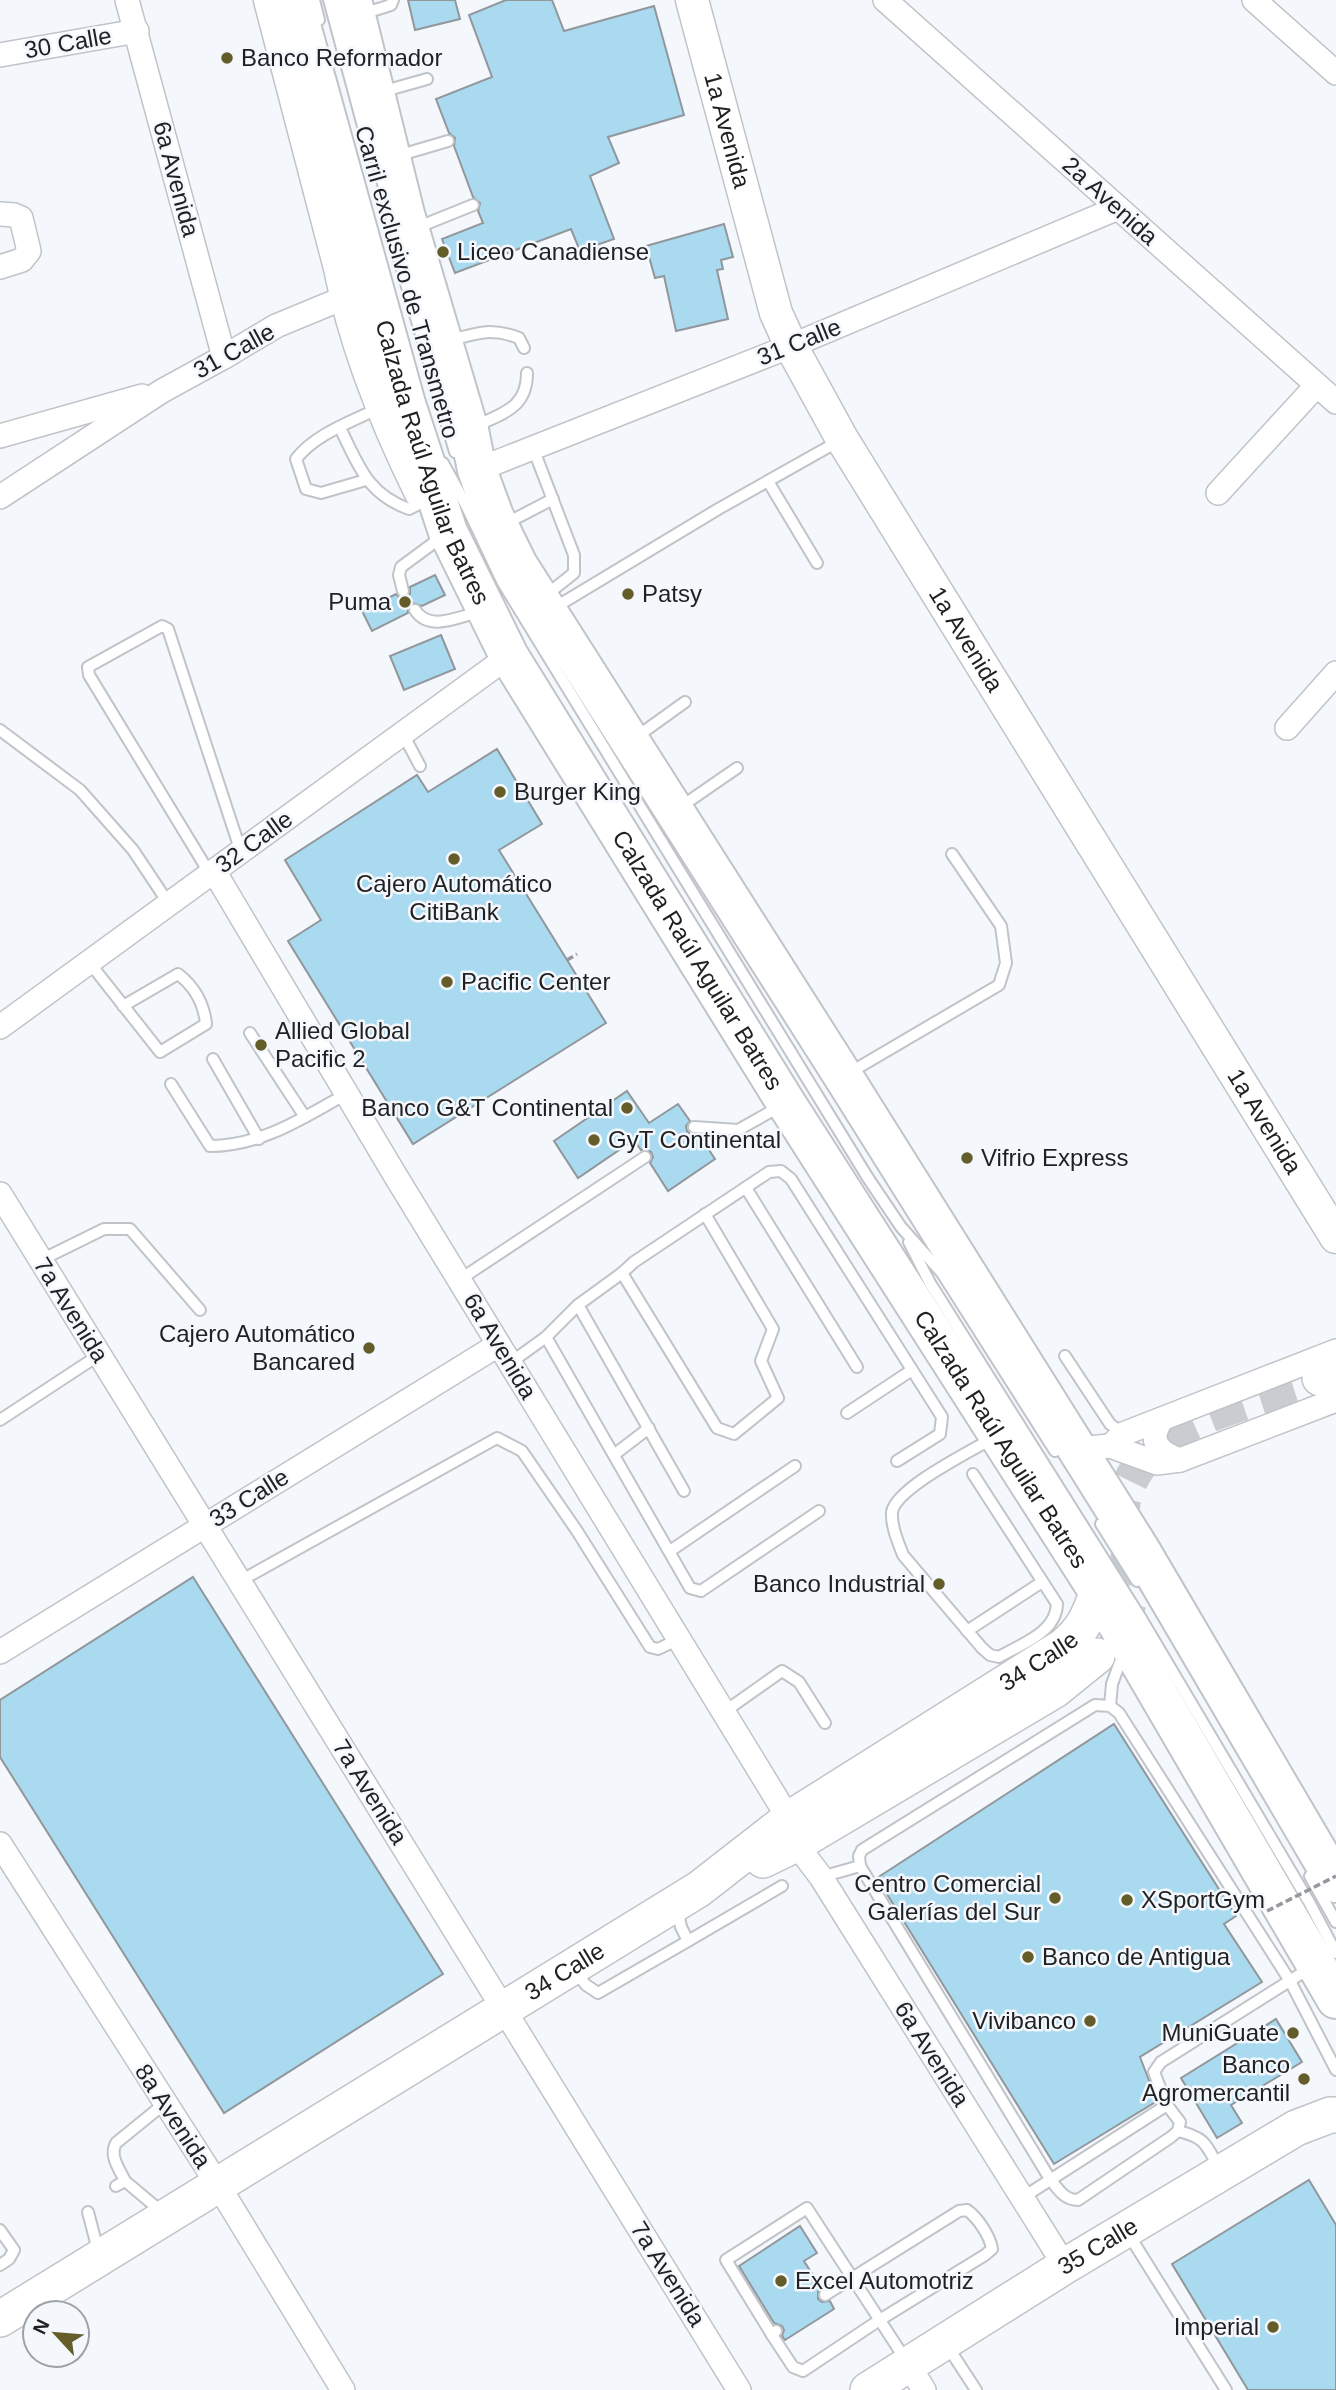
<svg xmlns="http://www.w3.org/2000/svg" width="1336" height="2390" viewBox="0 0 1336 2390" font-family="Arial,sans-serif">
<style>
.building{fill:#a9daf0;stroke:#91979a;stroke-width:2}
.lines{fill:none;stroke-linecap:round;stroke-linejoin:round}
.primary-tunnel{stroke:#c9cdd1;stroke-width:35;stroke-dasharray:35 18;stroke-linecap:butt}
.lane-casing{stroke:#c0c4c9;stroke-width:14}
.street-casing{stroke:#c0c4c9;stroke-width:26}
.secondary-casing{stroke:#c0c4c9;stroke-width:35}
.primary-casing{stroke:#c0c4c9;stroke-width:38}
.highway-casing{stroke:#c0c4c9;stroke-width:42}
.path{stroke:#95989c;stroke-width:3.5;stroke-dasharray:7 3.5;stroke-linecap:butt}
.lane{stroke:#fff;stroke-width:10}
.street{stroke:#fff;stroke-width:23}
.secondary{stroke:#fff;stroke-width:32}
.primary{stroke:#fff;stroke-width:35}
.highway{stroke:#fff;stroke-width:38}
.path-bridge{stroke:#95989c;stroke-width:3.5;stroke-dasharray:7 3.5;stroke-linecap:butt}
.poi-dot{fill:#645d2a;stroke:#f4f8fd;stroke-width:2.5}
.labels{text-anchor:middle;stroke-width:5;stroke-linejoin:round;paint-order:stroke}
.street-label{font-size:24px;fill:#1f2022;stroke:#f4f8fd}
.poi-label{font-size:24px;fill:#1f2022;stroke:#f4f8fd;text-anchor:start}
</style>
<rect width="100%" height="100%" fill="#f4f8fd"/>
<g class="building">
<path d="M408 0H455L460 19 415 30Z"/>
<path d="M506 0H552L564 31 654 6 684 115 608 137 619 163 590 176 614 239 580 251 571 229 455 273 442 239 483 223 478 211 480 203 473 197 454 146 455 138 449 133 436 99 492 77 469 15Z"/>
<path d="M724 224 733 257 721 260 723 269 717 270 728 319 676 331 664 276 655 278 646 246Z"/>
<path d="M435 575 445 595 422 606 413 603 408 607V613L372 631 362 611 396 594 400 598H406L410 594V587Z"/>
<path d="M441 635 455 669 404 690 390 656Z"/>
<path d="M497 749 542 824 499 850 606 1023 413 1144 288 941 321 920 285 860 417 775 428 792Z"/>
<path d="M627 1091 649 1123 678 1104 690 1121 686 1126 687 1131 690 1134 699 1135 715 1159 668 1191 650 1163 653 1157 651 1152 645 1149 641 1150 634 1140 578 1178 554 1141Z"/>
<path d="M193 1577 443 1974 224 2113 0 1757V1700Z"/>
<path d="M1114 1724 1236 1916 1224 1924 1262 1982 1140 2057 1157 2101 1054 2164 877 1878Z"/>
<path d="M1276 2019 1302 2062 1231 2105 1242 2123 1217 2138 1181 2078Z"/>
<path d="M1309 2180 1336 2225V2390H1248L1172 2264Z"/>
<path d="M800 2226 817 2253 804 2261 821 2288 818 2292V2299L822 2302 830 2301 834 2309 785 2340 782 2336 784 2330 782 2326 774 2323 739 2266Z"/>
</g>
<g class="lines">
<path class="primary-tunnel" d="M1113 1634C1137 1603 1133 1578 1126 1542 1125 1532 1122 1520 1122 1510 1125 1472 1160 1437 1193 1422 1231 1405 1279 1392 1320 1378"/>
<g class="lane-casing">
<g id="lane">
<path d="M314 0 319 20"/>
<path d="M329 0 371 156"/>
<path d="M362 14 391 5 393 0"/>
<path d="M381 92 427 79"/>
<path d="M397 156 448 141"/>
<path d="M416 228 473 205"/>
<path d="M397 252 455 452"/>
<path d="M448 341C476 333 491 327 519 338L524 348"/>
<path d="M474 427C502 413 527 409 527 373"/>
<path d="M340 428C359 466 367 494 409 509L425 501"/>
<path d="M533 448 574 555V573L545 596"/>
<path d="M443 463 465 503 503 583 868 1178 901 1227 942 1273 1055 1451"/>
<path d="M366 480 321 493 306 489 296 459C315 434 351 422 379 408"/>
<path d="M769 483 817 563"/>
<path d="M505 524 553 499"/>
<path d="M403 591 399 575 401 567 443 536"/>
<path d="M554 608 720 508 839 441"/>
<path d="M415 610C429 632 458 617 479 612"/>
<path d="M0 730 80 790 133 850 169 904"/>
<path d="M403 734 420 766"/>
<path d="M635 738 685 702"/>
<path d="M679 808 737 768"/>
<path d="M210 874 89 675 88 667 162 626 168 629 241 852"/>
<path d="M89 962 160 1052 206 1024C204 1004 194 986 178 974L123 1006"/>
<path d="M250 1033 305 1117"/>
<path d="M213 1059 259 1139"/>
<path d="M849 1073 999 985 1006 963 1001 926 952 854"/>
<path d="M171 1084 210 1146C261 1146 303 1118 346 1094"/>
<path d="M694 1127 738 1130 779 1107"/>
<path d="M746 1188 857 1367"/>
<path d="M909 1242 930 1283 1142 1620 1309 1902 1336 1953"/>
<path d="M41 1260 104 1229H130L200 1310"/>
<path d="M622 1273 717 1428 734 1434 778 1398 761 1361 773 1329 705 1214"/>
<path d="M459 1280 645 1157"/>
<path d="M578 1305 684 1491"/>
<path d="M546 1337 690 1588 701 1591 819 1511"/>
<path d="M1065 1356 1110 1424 1123 1434"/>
<path d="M510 1363 546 1337 578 1305 622 1273 634 1262 769 1172 781 1171 791 1179 942 1417 940 1434 897 1461"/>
<path d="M847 1413 912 1370"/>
<path d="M0 1420 99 1355"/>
<path d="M615 1454 649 1428"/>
<path d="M973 1474 1057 1604C1056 1633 1021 1644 999 1657L990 1655 982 1648 903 1555C898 1542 891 1526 892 1512 896 1488 971 1451 993 1438"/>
<path d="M1101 1524 1137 1581"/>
<path d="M670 1551 795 1466"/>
<path d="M240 1581 497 1438 522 1451 577 1531 650 1647 658 1649 679 1639"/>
<path d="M967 1631 1042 1582"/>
<path d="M1110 1706 1112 1684 1123 1654"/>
<path d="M724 1712 782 1671 799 1682 825 1723"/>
<path d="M1310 1876 1336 1922"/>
<path d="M821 1877 860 1866"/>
<path d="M688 1941 782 1886"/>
<path d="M574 1970 586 1985 598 1993 688 1941 681 1927 677 1908"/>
<path d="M1167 2105 1180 2122 1178 2131 1171 2137 1078 2200C1064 2200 1058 2189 1050 2179L860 1866 859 1856 862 1850 1095 1705 1110 1706 1119 1713 1290 1981 1336 2070"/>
<path d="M1178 2131C1207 2138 1206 2145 1220 2170"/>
<path d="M125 2181C119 2168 109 2156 116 2143L164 2104"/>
<path d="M116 2186 125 2181 162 2212"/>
<path d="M1022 2198 1167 2105 1154 2072 1161 2062 1310 1968"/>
<path d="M88 2212 99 2254"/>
<path d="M0 2230 14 2250 9 2259 0 2265"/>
<path d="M1129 2235 1226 2390"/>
<path d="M776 2331 772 2335 793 2367 803 2371 878 2321 985 2255 992 2249C990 2236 978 2218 967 2210L959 2211 825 2295"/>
<path d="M772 2335 726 2260 807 2208 907 2362"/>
<path d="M948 2347 976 2390"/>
</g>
</g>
<g class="street-casing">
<g id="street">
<path d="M127 0 224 357"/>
<path d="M885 0 1336 402"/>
<path d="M1254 0 1336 73"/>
<path d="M0 55 137 31"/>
<path d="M0 214 14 215 21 218 29 251 22 260 0 267"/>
<path d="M0 436 142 396"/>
<path d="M477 470 791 346 1118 208"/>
<path d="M1218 493 1317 385"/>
<path d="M0 497 162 391 224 357 276 326 346 297"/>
<path d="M1287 728 1336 673"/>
<path d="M214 871 395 1175 789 1819"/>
<path d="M0 1027 509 656"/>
<path d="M0 1194 739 2390"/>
<path d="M1162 1419C1147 1441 1158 1452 1180 1460"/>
<path d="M1110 1446 1123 1434 1336 1351"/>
<path d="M1076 1449 1110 1446 1157 1463 1180 1460 1336 1400"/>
<path d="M0 1652 498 1345"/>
<path d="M0 1844 218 2185 343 2390"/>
<path d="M796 1844 821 1877 1065 2266"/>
<path d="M908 2364 924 2390"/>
</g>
</g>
<g class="secondary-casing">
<g id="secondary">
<path d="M270 0 340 268C355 346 386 422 421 493"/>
<path id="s1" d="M692 0 776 313 791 346 842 439 1336 1237"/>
</g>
</g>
<g class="primary-casing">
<g id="primary">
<path d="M1320 1378 1336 1372"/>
<path d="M763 1860 796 1844 1055 1690 1097 1656"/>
<path id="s2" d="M0 2319 699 1889 789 1819 1064 1646C1084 1629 1089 1616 1098 1591"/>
<path id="s3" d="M868 2390 1065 2266 1296 2128 1330 2115H1336"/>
</g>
</g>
<g class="highway-casing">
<g id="highway">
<path id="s4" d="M294 0 406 404 448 532 509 656 786 1103 1098 1591 1336 1999"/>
<path d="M352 0 405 214 469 430 477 470 494 516 518 565 843 1076 1141 1551 1336 1883"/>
</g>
</g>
<path class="path" d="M567 960 577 954"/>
<use href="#lane" class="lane"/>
<use href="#street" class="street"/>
<use href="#secondary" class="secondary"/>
<use href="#primary" class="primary"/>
<use href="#highway" class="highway"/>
<path class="path-bridge" d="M1267 1911 1336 1876"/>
</g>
<g class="poi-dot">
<circle cx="227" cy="58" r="7"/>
<circle cx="443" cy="252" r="7"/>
<circle cx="628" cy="594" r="7"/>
<circle cx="405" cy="602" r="7"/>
<circle cx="500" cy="792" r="7"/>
<circle cx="454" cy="859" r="7"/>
<circle cx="447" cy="982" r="7"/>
<circle cx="261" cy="1045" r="7"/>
<circle cx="627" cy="1108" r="7"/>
<circle cx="594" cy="1140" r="7"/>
<circle cx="967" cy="1158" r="7"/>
<circle cx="369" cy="1348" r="7"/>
<circle cx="939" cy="1584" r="7"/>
<circle cx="1055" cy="1898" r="7"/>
<circle cx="1127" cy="1900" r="7"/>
<circle cx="1028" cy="1957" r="7"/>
<circle cx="1090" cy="2021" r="7"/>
<circle cx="1293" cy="2033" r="7"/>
<circle cx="1304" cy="2079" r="7"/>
<circle cx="781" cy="2281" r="7"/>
<circle cx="1273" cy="2327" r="7"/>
</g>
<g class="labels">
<g class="street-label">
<text transform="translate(68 43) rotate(-10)" y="8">30 Calle</text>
<text dy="8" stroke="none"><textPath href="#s1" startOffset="135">1a Avenida</textPath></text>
<text transform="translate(176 179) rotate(75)" y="8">6a Avenida</text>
<text transform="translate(1110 201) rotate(42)" y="8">2a Avenida</text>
<text transform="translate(407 282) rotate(74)" y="8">Carril exclusivo de Transmetro</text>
<text transform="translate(799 342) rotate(-22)" y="8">31 Calle</text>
<text transform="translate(234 351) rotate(-29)" y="8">31 Calle</text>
<text dy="8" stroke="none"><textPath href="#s4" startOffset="483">Calzada Raúl Aguilar Batres</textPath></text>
<text dy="8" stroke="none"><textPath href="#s1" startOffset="702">1a Avenida</textPath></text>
<text transform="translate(254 842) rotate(-36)" y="8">32 Calle</text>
<text dy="8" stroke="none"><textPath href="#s4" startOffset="1050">Calzada Raúl Aguilar Batres</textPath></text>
<text dy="8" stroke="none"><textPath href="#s1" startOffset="1269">1a Avenida</textPath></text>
<text transform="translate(71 1310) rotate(58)" y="8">7a Avenida</text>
<text transform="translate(500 1346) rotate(59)" y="8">6a Avenida</text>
<text dy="8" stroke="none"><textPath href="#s4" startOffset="1617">Calzada Raúl Aguilar Batres</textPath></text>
<text transform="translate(249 1498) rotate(-32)" y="8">33 Calle</text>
<text dy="8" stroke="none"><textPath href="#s2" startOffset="1230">34 Calle</textPath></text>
<text transform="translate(370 1792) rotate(58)" y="8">7a Avenida</text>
<text dy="8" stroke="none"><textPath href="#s2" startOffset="663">34 Calle</textPath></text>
<text transform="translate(932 2054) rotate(58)" y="8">6a Avenida</text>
<text transform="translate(173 2116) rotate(57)" y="8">8a Avenida</text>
<text dy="8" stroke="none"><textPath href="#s3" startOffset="271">35 Calle</textPath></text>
<text transform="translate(668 2274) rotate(58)" y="8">7a Avenida</text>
</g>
<g class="poi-label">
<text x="241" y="66">Banco Reformador</text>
<text x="457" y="260">Liceo Canadiense</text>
<text x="642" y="602">Patsy</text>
<text x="391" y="610" text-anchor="end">Puma</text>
<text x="514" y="800">Burger King</text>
<text x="454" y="892" text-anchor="middle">Cajero Automático<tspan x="454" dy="28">CitiBank</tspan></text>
<text x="461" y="990">Pacific Center</text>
<text x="275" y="1039">Allied Global<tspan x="275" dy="28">Pacific 2</tspan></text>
<text x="613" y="1116" text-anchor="end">Banco G&amp;T Continental</text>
<text x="608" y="1148">GyT Continental</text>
<text x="981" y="1166">Vifrio Express</text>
<text x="355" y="1342" text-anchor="end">Cajero Automático<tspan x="355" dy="28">Bancared</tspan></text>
<text x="925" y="1592" text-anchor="end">Banco Industrial</text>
<text x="1041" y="1892" text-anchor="end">Centro Comercial<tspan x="1041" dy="28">Galerías del Sur</tspan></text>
<text x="1141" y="1908">XSportGym</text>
<text x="1042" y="1965">Banco de Antigua</text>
<text x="1076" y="2029" text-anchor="end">Vivibanco</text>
<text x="1279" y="2041" text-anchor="end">MuniGuate</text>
<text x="1290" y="2073" text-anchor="end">Banco<tspan x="1290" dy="28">Agromercantil</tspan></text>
<text x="795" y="2289">Excel Automotriz</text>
<text x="1259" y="2335" text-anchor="end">Imperial</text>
</g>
</g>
<g transform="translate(56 2334) rotate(296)"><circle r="33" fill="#f4f8fd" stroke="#9fa2a5" stroke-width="2"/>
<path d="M0-5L12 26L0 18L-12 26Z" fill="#645d2a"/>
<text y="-10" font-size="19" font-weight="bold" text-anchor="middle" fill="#1f2022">N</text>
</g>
</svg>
